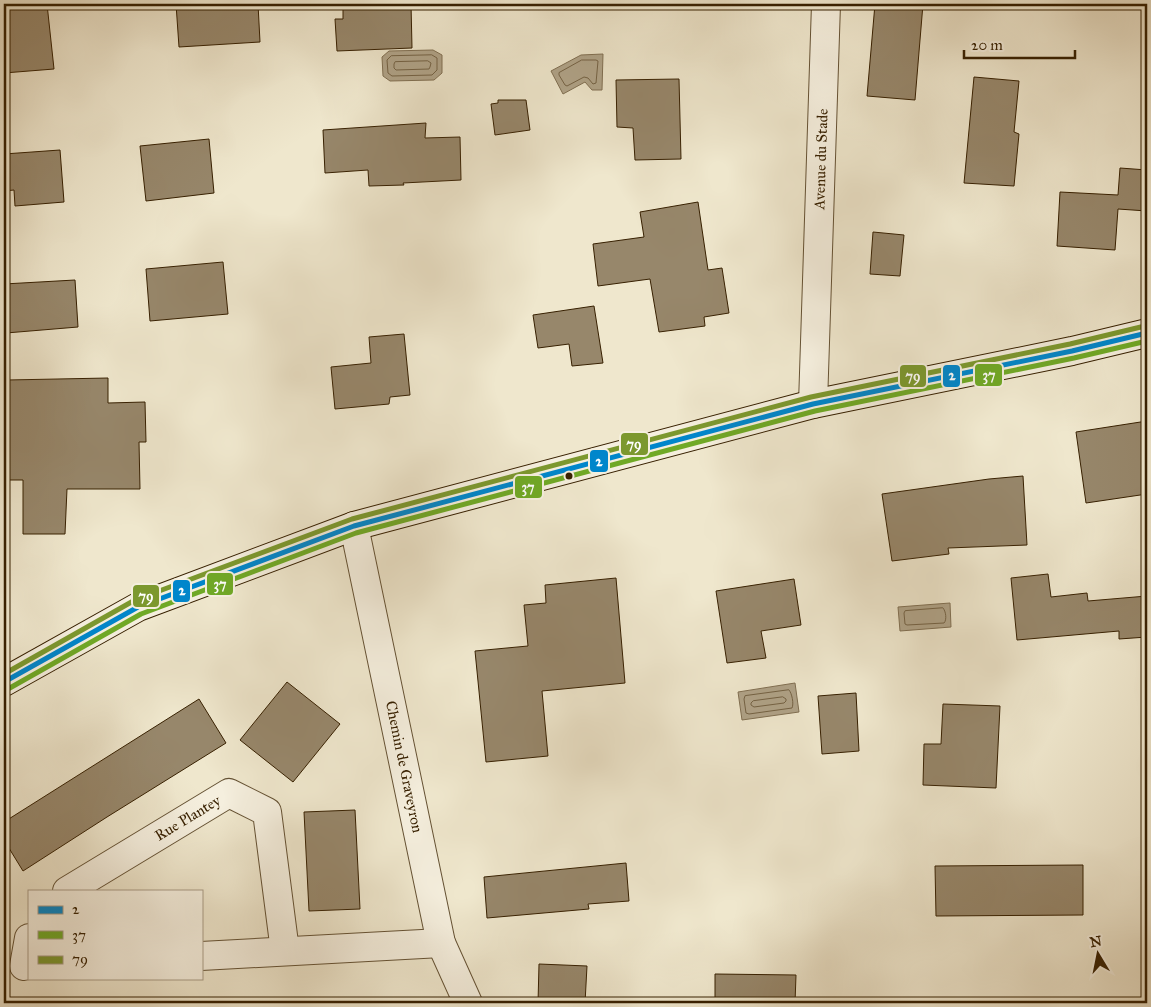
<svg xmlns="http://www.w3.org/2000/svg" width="1151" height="1007" viewBox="0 0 1151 1007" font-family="'IM FELL Great Primer',serif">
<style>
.water{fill:#b0a388;stroke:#806f52}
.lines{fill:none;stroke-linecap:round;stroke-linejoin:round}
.shore{stroke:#746244;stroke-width:1}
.building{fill:#97876b;stroke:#372001}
.street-casing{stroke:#655234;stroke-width:30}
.secondary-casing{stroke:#372001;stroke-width:30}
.street{stroke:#f5efde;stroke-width:28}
.secondary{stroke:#f5efde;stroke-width:28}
.bus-1-casing{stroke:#f5efde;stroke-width:9}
.bus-2-casing{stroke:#f5efde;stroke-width:9}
.bus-3-casing{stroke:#f5efde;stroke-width:9}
.bus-1{stroke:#0086cb;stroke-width:5}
.bus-2{stroke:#70a926;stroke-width:5}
.bus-3{stroke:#7c982e;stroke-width:5}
.bus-dot{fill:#372001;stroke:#f5efde;stroke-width:2}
.labels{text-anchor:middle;stroke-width:5;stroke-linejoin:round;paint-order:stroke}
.street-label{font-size:15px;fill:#372001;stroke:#f5efde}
.line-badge{stroke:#f5efde;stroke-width:2}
.badge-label{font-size:14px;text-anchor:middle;font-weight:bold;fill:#fff}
</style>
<rect width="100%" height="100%" fill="#efe7cd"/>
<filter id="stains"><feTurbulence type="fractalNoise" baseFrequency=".004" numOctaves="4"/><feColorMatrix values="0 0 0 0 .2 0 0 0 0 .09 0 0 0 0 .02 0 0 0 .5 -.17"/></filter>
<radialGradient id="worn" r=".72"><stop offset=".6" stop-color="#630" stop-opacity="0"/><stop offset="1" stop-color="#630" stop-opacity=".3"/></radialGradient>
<g class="water">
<path d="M433 50 442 55V73L434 80 390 81 383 76 382 57 389 51Z"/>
<path d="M603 54 602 90H592L585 82 563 94 551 71 581 55Z"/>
<path d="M950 603 951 627 900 631 898 607Z"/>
<path d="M795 683 799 712 742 720 738 692Z"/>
</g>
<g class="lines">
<g class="shore">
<path d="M432 55 437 58V70L432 75 392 76 388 73 387 60 391 56Z"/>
<path d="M582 60H596L598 61 596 83 593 84 588 78 584 77 567 86 565 85 559 75V73Z"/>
<path d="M428 61 431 63 430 67 429 69 396 70 394 68V64L395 62Z"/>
<path d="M943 608C946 611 947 620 944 623L907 625 905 624 904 613 905 611Z"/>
<path d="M789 690C792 693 794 704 792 708L749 714 746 713 744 699 745 696Z"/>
<path d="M783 697 786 699V701L784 703 754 707 751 705V703L753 701Z"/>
</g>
</g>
<g class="building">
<path d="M4 4H47L54 69 4 73Z"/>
<path d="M176 4H258L260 42 179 47Z"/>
<path d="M343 4H411L412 48 337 51 335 19H343Z"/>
<path d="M875 4H923L915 100 867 96Z"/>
<path d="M974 77 1019 81 1014 132 1019 134 1014 186 964 183Z"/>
<path d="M679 79 681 159 635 160 633 128 617 127 616 80Z"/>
<path d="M498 100H526L530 130 495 135 491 104 498 103Z"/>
<path d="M426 123 425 138 460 137 461 180 403 183 404 185 369 186 368 170 325 173 323 130Z"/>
<path d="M209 139 214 193 146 201 140 146Z"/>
<path d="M60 150 64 202 15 206 14 190 4 191V154Z"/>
<path d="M1120 168 1147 170V211L1118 209 1115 250 1057 246 1060 192 1118 195Z"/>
<path d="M698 202 708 270 722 268 729 313 704 317 705 326 659 332 650 279 598 286 593 244 644 237 640 212Z"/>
<path d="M873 232 904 235 900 276 870 274Z"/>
<path d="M223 262 228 314 150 321 146 269Z"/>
<path d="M75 280 78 327 6 333V331H4V284Z"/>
<path d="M594 306 603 363 572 366 569 344 538 348 533 315Z"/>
<path d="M404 334 410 395 390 397 389 404 335 409 331 367 371 363 369 337Z"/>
<path d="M108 378V403L145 402 146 442H139L140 489H67L65 534H23V480H4V439H9L7 380Z"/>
<path d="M1147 421V494L1086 503 1076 432Z"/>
<path d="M1023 476 1027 545 948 548 949 554 892 561 882 494 989 479Z"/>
<path d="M1048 574 1051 597 1087 593 1088 601 1147 596V637L1119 639V631L1017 640 1011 578Z"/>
<path d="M616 578 625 683 542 691 548 756 486 762 475 651 528 646 524 605 546 603 545 585Z"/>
<path d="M794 579 801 625 761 631 766 658 727 663 716 591Z"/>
<path d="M287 682 340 724 293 782 240 740Z"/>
<path d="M856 693 859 751 822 754 818 696Z"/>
<path d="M199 699 226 743 107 817 23 871 4 840V822Z"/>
<path d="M943 704 1000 706 996 788 923 785 924 744H941Z"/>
<path d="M355 810 360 909 309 911 304 812Z"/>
<path d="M626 863 629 901 588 904 589 909 487 918 484 877Z"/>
<path d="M1083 865V915L936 916 935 866Z"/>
<path d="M539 964 587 966 585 1003H538Z"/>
<path d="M715 974 796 975 795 1003H715Z"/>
</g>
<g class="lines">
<g class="street-casing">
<g id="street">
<path id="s1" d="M813 404 826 4"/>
<path id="s2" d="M354 526 441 943 468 1003"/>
<path id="s3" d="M67 891 229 793 267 812 285 951"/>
<path d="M201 956 441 943"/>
<path d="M24 966 29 938"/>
</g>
</g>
<g class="secondary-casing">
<path id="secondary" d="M4 682 138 607 354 526 813 404 1072 351 1147 333"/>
</g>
<use href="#street" class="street"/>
<use href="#secondary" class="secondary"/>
<g class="bus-1-casing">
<path id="bus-1" d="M4 682 138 607 354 526 813 404 1072 351 1147 333"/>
</g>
<g class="bus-2-casing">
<path id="bus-2" d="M8 689 141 614 356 533 815 411 1074 358 1147 341"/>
</g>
<g class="bus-3-casing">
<path id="bus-3" d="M4 674 135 600 352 519 811 397 1070 344 1145 326"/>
</g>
<use href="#bus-1" class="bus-1"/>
<use href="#bus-2" class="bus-2"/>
<use href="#bus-3" class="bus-3"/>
</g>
<circle class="bus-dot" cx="569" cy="476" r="4.5"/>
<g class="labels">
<g class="street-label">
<text dy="5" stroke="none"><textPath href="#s1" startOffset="245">Avenue du Stade</textPath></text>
<text dy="5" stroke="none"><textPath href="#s2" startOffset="246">Chemin de Graveyron</textPath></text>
<text dy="5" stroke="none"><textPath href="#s3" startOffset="141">Rue Plantey</textPath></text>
</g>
</g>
<g class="line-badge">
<rect x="974" y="363" width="29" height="24" rx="5" fill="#70a926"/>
<rect x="942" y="364" width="19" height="24" rx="5" fill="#0086cb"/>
<rect x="899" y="364" width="28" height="24" rx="5" fill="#7c982e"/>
<rect x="620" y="432" width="29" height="24" rx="5" fill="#7c982e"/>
<rect x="589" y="449" width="20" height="24" rx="5" fill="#0086cb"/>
<rect x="514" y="475" width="29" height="24" rx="5" fill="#70a926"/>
<rect x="206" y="572" width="28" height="24" rx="5" fill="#70a926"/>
<rect x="172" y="579" width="19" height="24" rx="5" fill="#0086cb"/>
<rect x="132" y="584" width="28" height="24" rx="5" fill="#7c982e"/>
</g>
<g class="badge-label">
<text x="989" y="380">37</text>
<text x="952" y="380">2</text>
<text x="913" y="381">79</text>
<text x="634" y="449">79</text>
<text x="599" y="466">2</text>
<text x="528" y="492">37</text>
<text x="220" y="589">37</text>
<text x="182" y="595">2</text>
<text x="146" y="601">79</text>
</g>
<rect width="1151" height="1007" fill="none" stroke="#efe7cd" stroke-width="20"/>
<rect x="5" y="5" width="1141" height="997" fill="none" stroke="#372001" stroke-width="2.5"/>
<rect x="10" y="10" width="1131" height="987" fill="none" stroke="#372001"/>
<rect x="28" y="890" width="175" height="90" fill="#f5efde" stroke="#a99c86"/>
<rect x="38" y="906" width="25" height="8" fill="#0086cb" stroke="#a99c86"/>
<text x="72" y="914" font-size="15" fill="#372001">2</text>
<rect x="38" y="931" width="25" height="8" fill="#70a926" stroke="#a99c86"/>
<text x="72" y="940" font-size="15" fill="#372001">37</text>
<rect x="38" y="956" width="25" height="8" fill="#7c982e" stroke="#a99c86"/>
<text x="72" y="964" font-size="15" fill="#372001">79</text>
<g transform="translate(1098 954) rotate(350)" stroke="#f5efde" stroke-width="4" paint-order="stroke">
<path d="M0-4L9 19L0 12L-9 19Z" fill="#372001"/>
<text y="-8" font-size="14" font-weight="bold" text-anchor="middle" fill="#372001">N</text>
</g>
<path d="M964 50v8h111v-8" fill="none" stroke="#372001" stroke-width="2.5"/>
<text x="971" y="50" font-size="15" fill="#372001" stroke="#f5efde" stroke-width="4" paint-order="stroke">20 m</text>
<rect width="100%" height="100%" filter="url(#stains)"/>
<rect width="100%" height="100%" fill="url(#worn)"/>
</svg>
